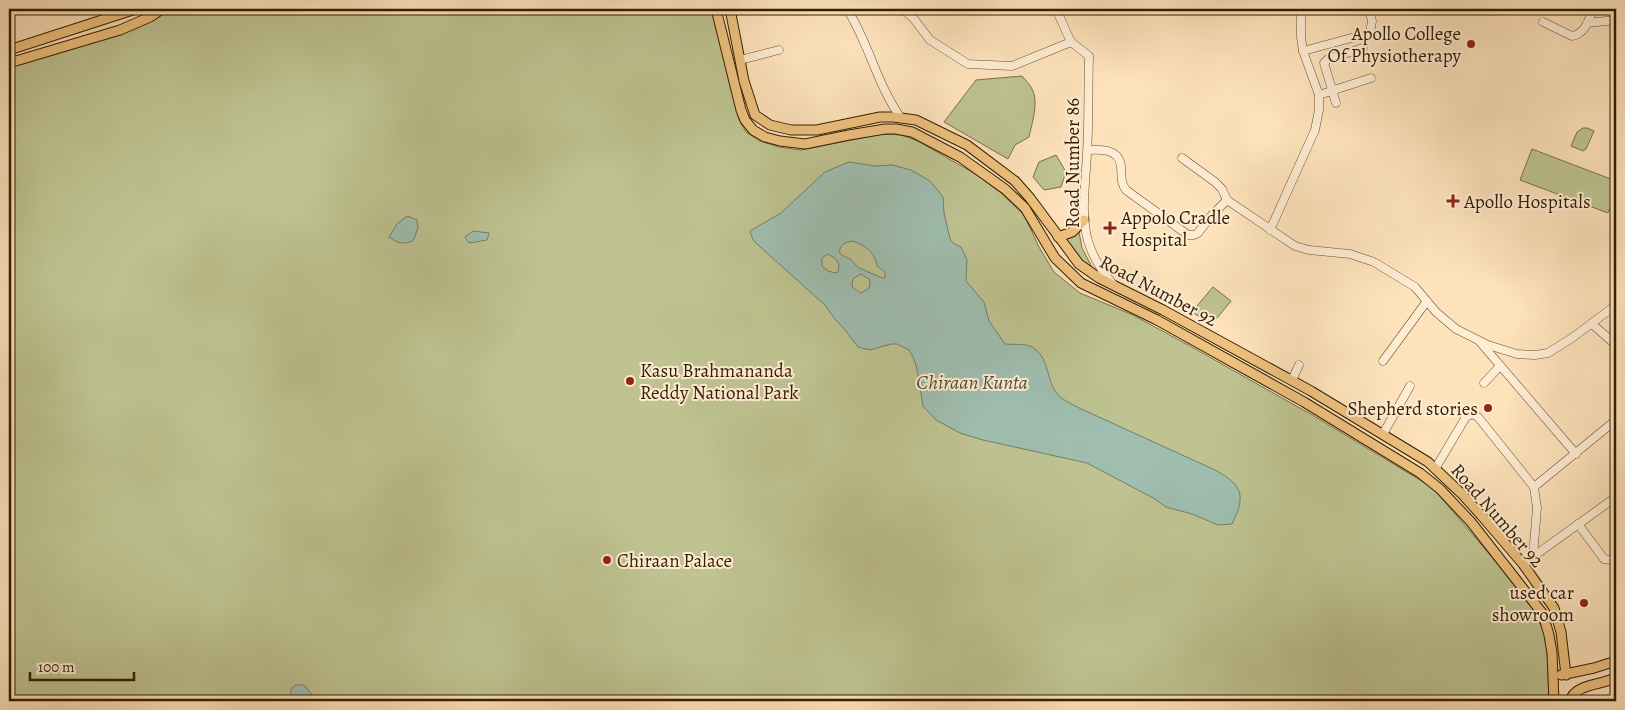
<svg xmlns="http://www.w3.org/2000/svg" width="1625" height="710" viewBox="0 0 1625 710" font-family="Alegreya,serif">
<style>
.green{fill:#bec391;stroke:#797048}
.water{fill:#9fbeb0;stroke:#747e6a;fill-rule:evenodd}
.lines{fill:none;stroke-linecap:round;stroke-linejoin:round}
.minor-casing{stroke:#664f2f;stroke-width:9}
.major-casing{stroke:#341e00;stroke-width:11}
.minor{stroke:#feecd3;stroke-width:8}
.major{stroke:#eec17e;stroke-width:9}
.poi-dot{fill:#8f2418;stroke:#feecd3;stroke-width:2}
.labels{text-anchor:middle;stroke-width:4;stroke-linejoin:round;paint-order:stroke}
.poi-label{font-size:19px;fill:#341e00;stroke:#feecd3;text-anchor:start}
.street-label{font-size:19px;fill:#341e00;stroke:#feecd3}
.water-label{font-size:20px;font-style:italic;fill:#544e35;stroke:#feecd3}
</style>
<rect width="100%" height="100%" fill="#fde2bb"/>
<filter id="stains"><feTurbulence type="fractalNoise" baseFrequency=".004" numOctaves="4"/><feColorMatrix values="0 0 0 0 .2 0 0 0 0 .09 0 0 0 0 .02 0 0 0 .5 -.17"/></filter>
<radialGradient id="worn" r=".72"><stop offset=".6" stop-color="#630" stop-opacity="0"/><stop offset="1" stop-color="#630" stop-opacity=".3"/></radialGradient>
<g class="green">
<path d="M171 9H712L739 120 746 132 760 141 779 147 801 150 882 134 901 135 918 141 977 175 1001 193 1024 215 1039 247 1054 272 1080 293 1133 315 1190 346 1314 416 1433 488 1527 598 1544 632 1547 650 1549 701H9V67L145 23Z"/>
<path d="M1022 76C1025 80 1030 84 1032 89 1039 102 1032 123 1029 137L1015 145 1008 159 944 122 976 80Z"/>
<path d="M1583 128H1587L1594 131 1586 149 1583 151 1571 146 1577 132Z"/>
<path d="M1532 149 1616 181V192L1608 213 1520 180Z"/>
<path d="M1056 155 1066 172 1061 187 1044 190 1033 177 1039 162Z"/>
<path d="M1079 232 1082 248 1094 271 1074 252 1066 239Z"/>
<path d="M1213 287 1231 301 1212 324 1192 312Z"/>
</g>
<g class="water">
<path d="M849 162 875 166 892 165 911 170 930 181 943 197 944 213 950 239 953 243 961 247 967 260 966 281 984 302 989 321 1005 344C1014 345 1024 343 1032 347 1049 357 1046 377 1055 391 1060 399 1070 403 1077 407L1215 470C1235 481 1246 490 1237 513 1235 517 1234 520 1232 524L1218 525 1192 514 1166 507 1155 499 1087 463 983 440 960 433 936 420 923 406 917 369 913 357 909 350 897 344H891L870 350 858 347 845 330 834 318 825 305 759 246 753 240 750 231 781 213 825 172ZM852 241C865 245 875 252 877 266L885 272V278H882L859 268 850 259 840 254C838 246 845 242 852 241ZM828 254 835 258 839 264 838 272 835 273 828 271 822 266V258ZM861 274 869 279 870 283 869 288 861 293 853 288 852 284 853 279Z"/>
<path d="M407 216 417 220 418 228 413 241C402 245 398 243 389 237L397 224Z"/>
<path d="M473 231 489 233 487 240 469 243 465 237Z"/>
<path d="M296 685H304L317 701H295C290 695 288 689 296 685Z"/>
</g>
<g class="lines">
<g class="minor-casing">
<g id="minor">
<path d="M847 9C869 43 877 85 901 118"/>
<path d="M903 9 914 19 930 40 968 64 1012 66 1071 42"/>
<path d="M1056 9 1071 42 1089 56C1088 88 1089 121 1087 153 1086 181 1080 213 1088 241 1093 257 1102 272 1113 284"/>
<path d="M1543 22 1572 36C1585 34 1589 20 1593 9"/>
<path d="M1587 23 1616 20"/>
<path d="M1303 51 1370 33 1372 21 1369 9"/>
<path d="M740 60 779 50"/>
<path d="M1319 95 1371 78"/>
<path d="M1336 103 1324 63 1328 59 1363 48"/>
<path d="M1088 150C1101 149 1119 149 1121 166 1122 176 1120 182 1126 190L1188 235H1194L1198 233 1212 215 1227 200 1295 246 1309 250 1350 254 1374 262 1415 287 1436 312 1456 329 1488 345 1517 354 1535 355 1548 353 1572 338 1616 305"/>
<path d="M1182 158 1215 182 1222 189 1227 200"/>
<path d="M1270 230 1315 130 1319 110V95L1303 51 1301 37V9"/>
<path d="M1592 324 1616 345"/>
<path d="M1480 342 1576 454"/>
<path d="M1383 361 1427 301"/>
<path d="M1292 380 1299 365"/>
<path d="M1484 383 1500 366"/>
<path d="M1383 434 1410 386"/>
<path d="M1435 469 1466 417 1472 414 1478 417 1534 487 1537 508 1533 557"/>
<path d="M1534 487 1616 420"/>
<path d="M1578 524 1604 559 1611 560 1616 557"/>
<path d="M1523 564 1616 497"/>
</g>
</g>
<g class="major-casing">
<g id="major">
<path d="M716 9 741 110 745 120 753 130 765 137 780 141 805 144 849 135 885 129H896L912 132 960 157 1005 189 1025 208 1055 258 1081 283 1157 320 1304 402 1420 473 1440 489 1471 522 1543 614 1549 635 1552 653 1554 701"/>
<path d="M730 9 744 81 755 115 770 125 791 130H817L880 117H893L916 120 967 145 1015 181 1030 198 1079 264 1099 278 1163 310 1311 391 1428 462 1463 495 1481 515 1523 564 1554 608 1561 632 1566 675"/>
<path d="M9 50 136 9"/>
<path d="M9 63 120 30 150 17 162 9"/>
<path d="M1058 237 1072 232 1084 220"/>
<path d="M1561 675 1594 668 1616 661"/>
<path d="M1570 701C1575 683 1602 686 1616 677"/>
</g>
</g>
<use href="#minor" class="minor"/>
<use href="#major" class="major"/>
</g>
<g class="poi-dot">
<circle cx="1471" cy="44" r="5"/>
<path d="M1450.5 193.5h5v5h5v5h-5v5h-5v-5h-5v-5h5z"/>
<path d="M1107.5 220.5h5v5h5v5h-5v5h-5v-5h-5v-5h5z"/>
<circle cx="630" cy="381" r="5"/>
<circle cx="1488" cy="408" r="5"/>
<circle cx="607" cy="560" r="5"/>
<circle cx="1584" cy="603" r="5"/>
</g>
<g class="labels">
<g class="poi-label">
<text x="1461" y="40" text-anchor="end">Apollo College<tspan x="1461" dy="22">Of Physiotherapy</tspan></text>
<text x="1464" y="208">Apollo Hospitals</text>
<text x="1121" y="224">Appolo Cradle<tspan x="1121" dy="22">Hospital</tspan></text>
<text x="640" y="377">Kasu Brahmananda<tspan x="640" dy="22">Reddy National Park</tspan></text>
<text x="1478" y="415" text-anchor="end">Shepherd stories</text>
<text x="617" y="567">Chiraan Palace</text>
<text x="1574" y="599" text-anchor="end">used car<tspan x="1574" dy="22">showroom</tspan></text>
</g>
<g class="street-label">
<text transform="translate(1072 163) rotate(-90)" y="7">Road Number 86</text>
<text transform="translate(1159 290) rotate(28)" y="7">Road Number 92</text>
<text transform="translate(1498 515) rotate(49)" y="7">Road Number 92</text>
</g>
<g class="water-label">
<text x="972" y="389">Chiraan Kunta</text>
</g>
</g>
<rect width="1625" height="710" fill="none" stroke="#fde2bb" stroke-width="30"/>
<rect x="10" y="10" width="1605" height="690" fill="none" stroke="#341e00" stroke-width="2.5"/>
<rect x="15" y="15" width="1595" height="680" fill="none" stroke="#341e00"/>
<path d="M30 672v8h104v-8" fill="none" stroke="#341e00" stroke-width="2.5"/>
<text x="38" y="672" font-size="15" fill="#341e00" stroke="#feecd3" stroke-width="4" paint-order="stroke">100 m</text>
<rect width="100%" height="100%" filter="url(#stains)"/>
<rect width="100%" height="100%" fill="url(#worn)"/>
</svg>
